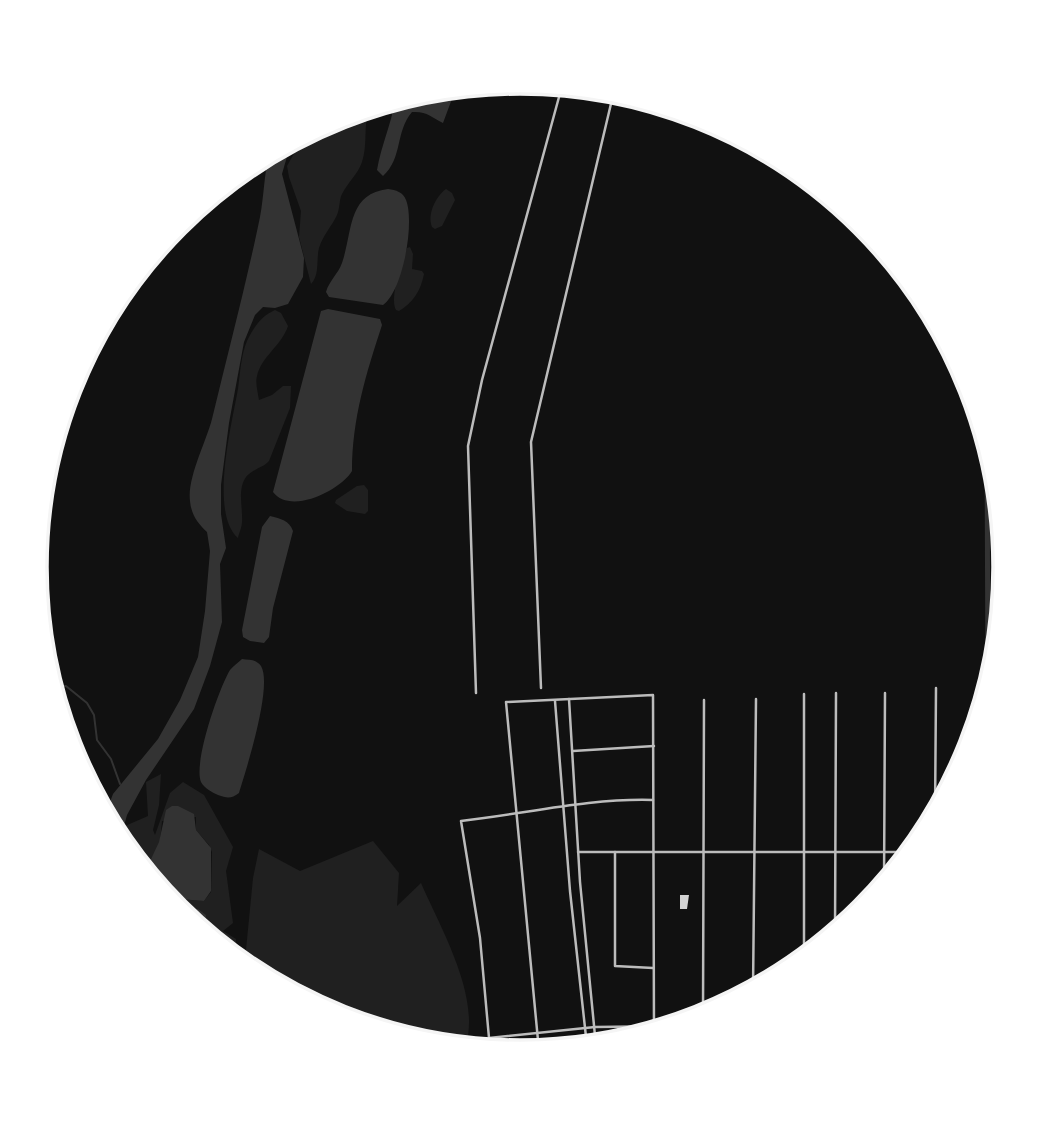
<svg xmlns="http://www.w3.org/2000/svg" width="1041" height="1135" viewBox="0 0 1041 1135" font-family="Lato,sans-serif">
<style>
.green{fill:#202020}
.water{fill:#333}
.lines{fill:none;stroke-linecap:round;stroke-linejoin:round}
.stream{stroke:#333;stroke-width:2}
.canal{stroke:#333;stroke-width:5}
.building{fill:#d3d3d3}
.minor{stroke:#bcbcbc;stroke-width:2.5}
.rim{fill:none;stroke:#f5f5f5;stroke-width:3.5}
</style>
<rect width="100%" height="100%" fill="#111"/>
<g class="green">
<path d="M369 109C363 126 368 144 362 162 358 174 348 182 342 194 339 200 340 208 337 215 332 226 323 235 319 248 316 259 320 275 311 284L299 237 301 211 289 177 287 166 296 150 335 133 347 123 352 114Z"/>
<path d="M446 189 452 193 455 200 442 226 435 229 432 227C427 215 435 197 446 189Z"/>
<path d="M410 247 413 254 412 269 422 271 424 274C421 290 413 303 399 311L396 310C389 297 402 262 407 248Z"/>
<path d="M275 310 281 313 288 326C282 345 261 357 257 376 255 383 258 393 259 400L272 395 283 386H291L290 408 269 461C263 468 252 469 246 477 237 490 243 507 242 522 242 527 239 533 238 538 209 513 232 423 238 389 240 374 241 355 247 341 254 327 261 316 275 310Z"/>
<path d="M364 485 368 490V511L365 514 347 511 335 503 336 500 357 486Z"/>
<path d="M999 491C1003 539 1004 584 1000 632Z"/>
<path d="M161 774 159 805 153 830 155 835 170 793 183 782 204 795 233 847 226 871 233 923 223 931 236 939 235 958 208 936 205 931 206 915 184 910 181 914 166 898 204 901 211 892 212 852 209 845 196 830V817L162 821 160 842 145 872 117 837 110 825 125 826 148 816 146 782Z"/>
<path d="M373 841 399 873 397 906 421 883C441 929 482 998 465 1048L425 1044 334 1016 248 969 245 960 253 878 259 849 300 871Z"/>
</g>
<g class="water">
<path d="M456 88 443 123C431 117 427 111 412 112 395 132 403 158 383 176L377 170C381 146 391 125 395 101L426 91Z"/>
<path d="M349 115 332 132 288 153 282 174 304 258 303 277 288 304 275 308 263 307 255 315 244 342 229 423 221 485V514L226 548 220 564 222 622 210 666 194 709 146 780 127 815 120 841 105 815 113 794 158 739 180 700 198 657 205 611 210 551 207 532C198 524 191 514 190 501 187 478 206 442 212 419 228 352 246 285 260 217 264 196 264 175 269 154L335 119Z"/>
<path d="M388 189C396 190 403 192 406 200 415 222 403 291 383 305L329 297 326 292C329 281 338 274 342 263 353 231 347 194 388 189Z"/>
<path d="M328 309 380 319 382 325C366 374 352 419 352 471 340 491 290 515 273 492L321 311Z"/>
<path d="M270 516C281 519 289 520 293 531L273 608 269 637 264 643 250 641 243 637 242 630 262 527Z"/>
<path d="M242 659C249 660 256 659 261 666 273 686 246 770 239 793 231 799 227 798 218 795 213 793 204 788 201 782 193 763 219 688 230 670 233 666 238 663 242 659Z"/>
<path d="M172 806H178L194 814 196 830 211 848V891L204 901 166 898 145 872 159 842 166 810Z"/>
<path d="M198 909 206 915 205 931 208 936 181 914 184 910Z"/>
</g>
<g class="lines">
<g class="stream">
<path d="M994 465 999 635"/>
<path d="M53 691 58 686H66L87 703 94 715 97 740 111 759 120 784"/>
</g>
<path class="canal" d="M987 441 988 691"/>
</g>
<path class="building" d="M680 895H689L687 909H680Z"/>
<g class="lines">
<g class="minor">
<path d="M984 687V704"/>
<path d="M541 688 531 442 614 91"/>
<path d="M476 693 468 446 482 380 562 86"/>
<path d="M804 694V960"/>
<path d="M569 699 580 882 596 1046"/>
<path d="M555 701 570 891 587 1046"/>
<path d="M573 751 654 746"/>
<path d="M653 800C588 798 525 814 461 821L480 938 489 1038 595 1027 675 1026"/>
<path d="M935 817 936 688"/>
<path d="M578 852H912"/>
<path d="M615 852V966L653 968"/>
<path d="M884 886 885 693"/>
<path d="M835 935 836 693"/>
<path d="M753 991 756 699"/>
<path d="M703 1017 704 700"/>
<path d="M539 1051 506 702 653 695 654 1032"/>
</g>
</g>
<path d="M0 0H1041V1135H0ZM47 567a473 473 0 1 1 946 0a473 473 0 1 1-946 0Z" fill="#fff" fill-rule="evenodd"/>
<path class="rim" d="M47 567a473 473 0 1 1 946 0a473 473 0 1 1-946 0Z"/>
</svg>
